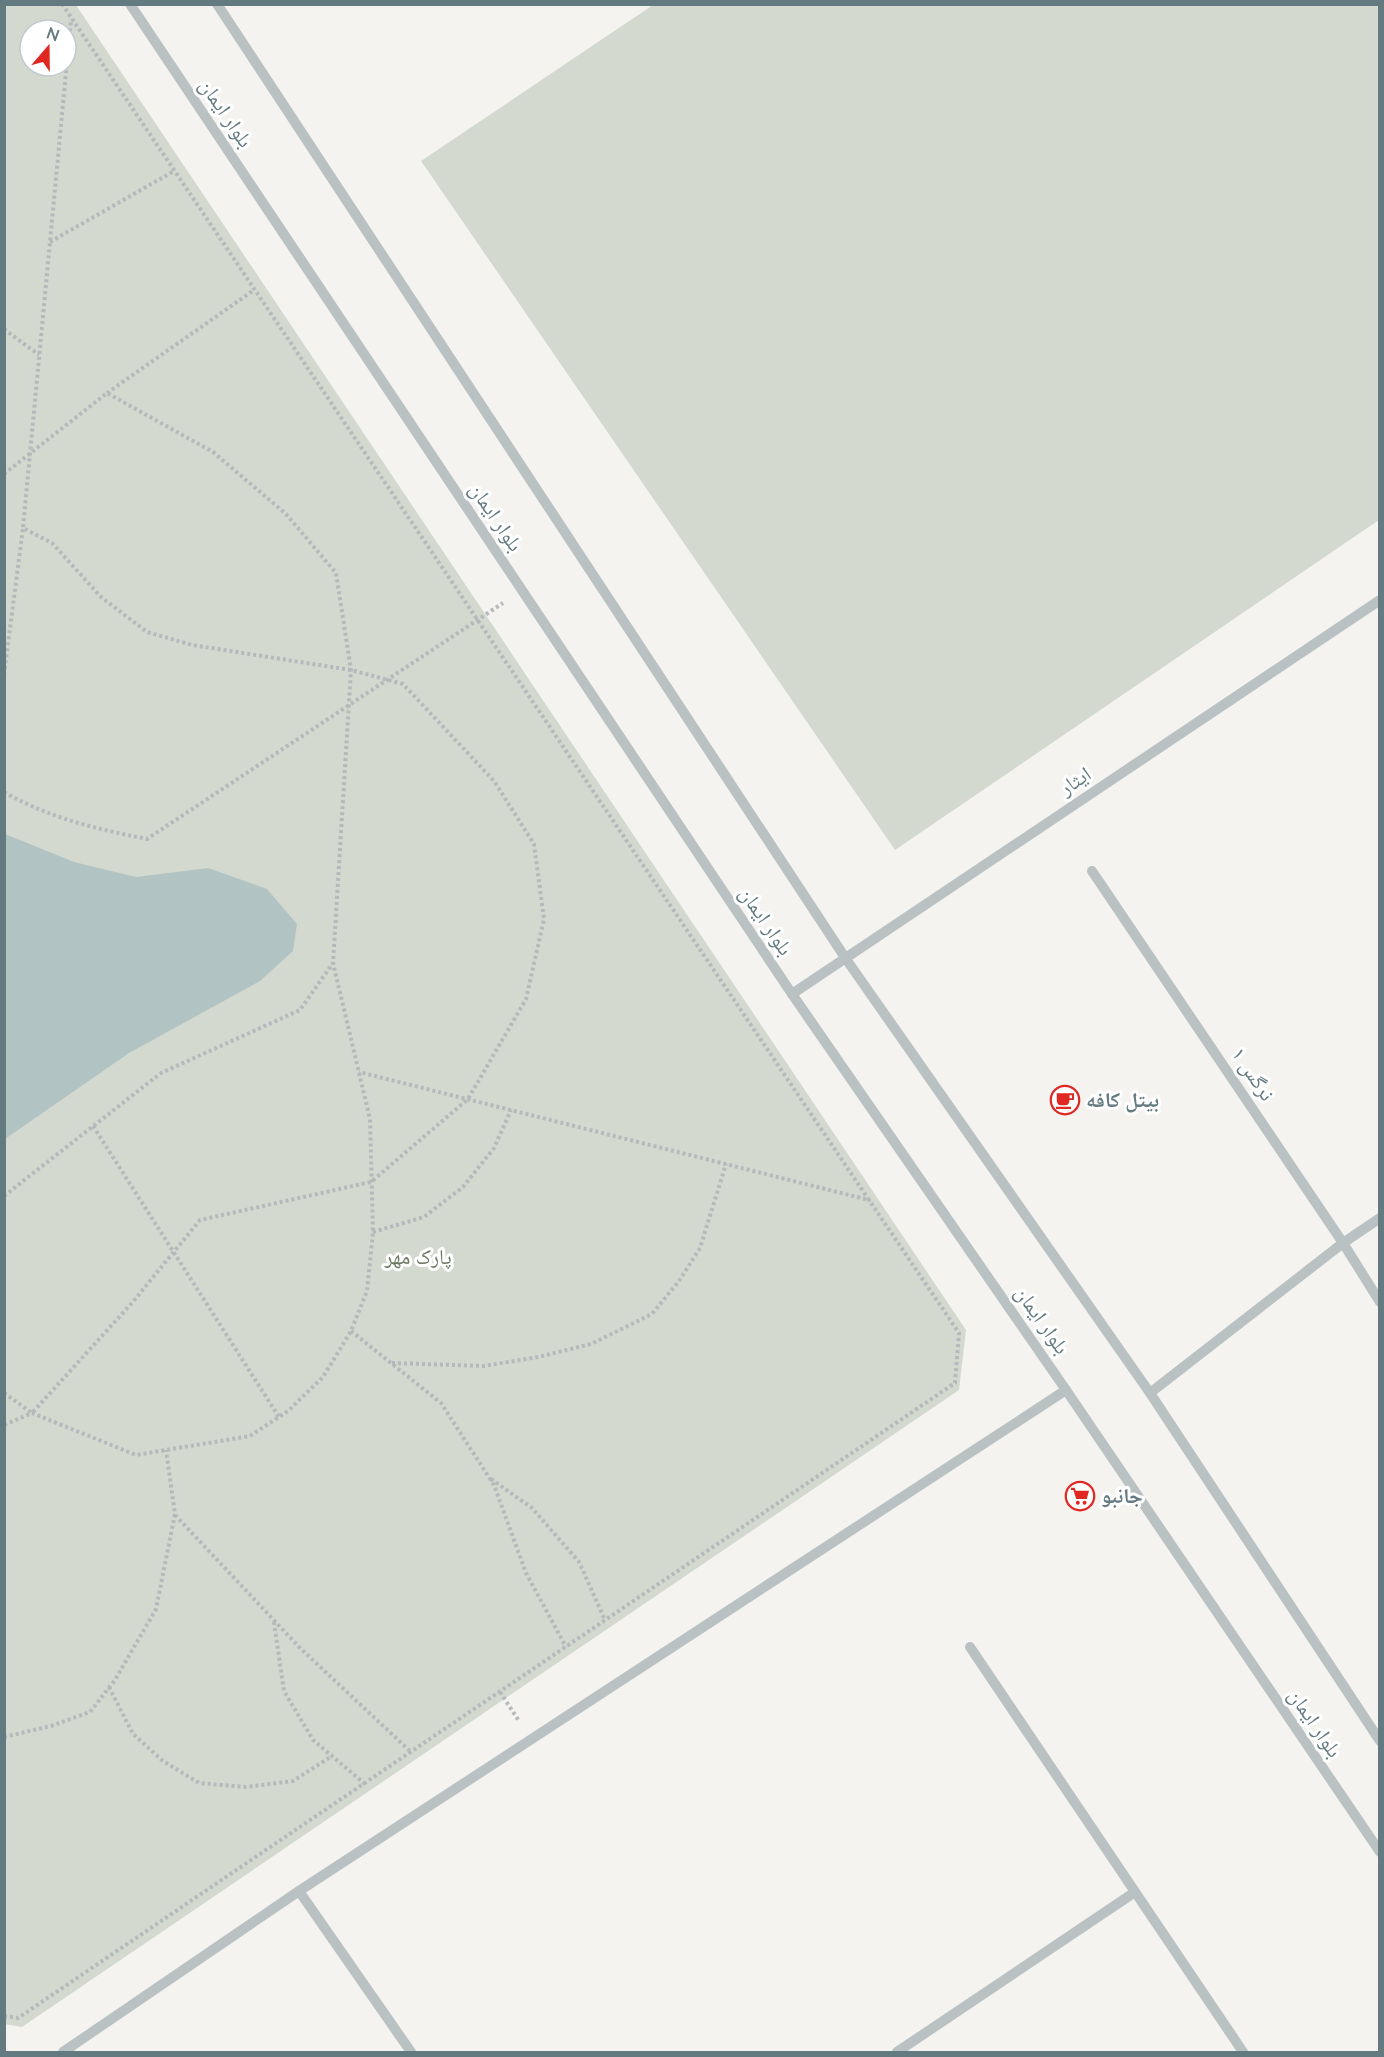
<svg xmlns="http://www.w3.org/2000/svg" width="1384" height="2057" viewBox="0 0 1384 2057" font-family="Lato,'Noto Naskh Arabic',sans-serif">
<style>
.green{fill:#d4d9cf;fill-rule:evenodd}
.water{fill:#b1c3c3}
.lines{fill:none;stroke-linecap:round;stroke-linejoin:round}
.path{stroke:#b5b9bb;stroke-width:4;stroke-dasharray:3 3;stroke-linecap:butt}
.minor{stroke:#bac1c3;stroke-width:10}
.labels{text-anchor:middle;stroke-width:6;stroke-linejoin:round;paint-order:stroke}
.street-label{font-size:21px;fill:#637a81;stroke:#fff}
.poi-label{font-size:21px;font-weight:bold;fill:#637a81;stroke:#fff;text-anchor:start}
.park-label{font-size:21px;fill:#6b7862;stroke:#fff}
</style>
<rect width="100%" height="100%" fill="#f4f3f0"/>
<g class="green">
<path d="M4 5H76L966 1330 959 1390 22 2027 4 2024ZM30 30H66V66H30Z"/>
<path d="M653 5H1379V520L895 850 421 161Z"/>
</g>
<path class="water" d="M5 834 74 862 136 877 208 868 267 889 297 924 293 951 260 981 129 1053 5 1139Z"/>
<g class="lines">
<g class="path">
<path d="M62 4 869 1200 359 1072"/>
<path d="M50 242 174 171"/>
<path d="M4 329 39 355"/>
<path d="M107 393 254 290"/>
<path d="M4 474 107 393 213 452 286 514 336 573 351 670 333 963 370 1119 373 1232 367 1291 351 1331 323 1377 288 1411 250 1436 136 1455 32 1413 4 1425"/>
<path d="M4 675 23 528"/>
<path d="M4 792C49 818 97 829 147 839L503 603"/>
<path d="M93 1126 279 1417"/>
<path d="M4 1196 161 1073 300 1010 333 963"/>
<path d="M373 1232 424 1217 463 1187 494 1148 511 1110"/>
<path d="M351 1331 441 1403 494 1485 526 1573 566 1647"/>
<path d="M392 1363 484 1366 538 1357 591 1344 652 1314 679 1281 700 1248 726 1164"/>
<path d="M4 1393 32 1413 131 1304 200 1220 371 1182 468 1099 526 999 544 919 534 844 494 781 403 684 351 670 192 645 147 632 101 597 52 543 23 528 71 19"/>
<path d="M491 1479 532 1508 579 1562 605 1620"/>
<path d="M175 1515 301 1649 411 1752"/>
<path d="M274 1622 284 1691 313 1740 365 1784"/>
<path d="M109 1687 133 1734 163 1761 199 1783 246 1787 293 1781 332 1756"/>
<path d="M500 1692 519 1721"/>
<path d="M4 1737 51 1726 90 1712 115 1680 156 1609 175 1514 166 1450"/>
<path d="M4 2016 18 2018 955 1383 959 1333 869 1200"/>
</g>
<g class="minor">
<path d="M130 4 792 994 1066 1390 1380 1852"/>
<path d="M217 4 846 959 1150 1393 1380 1741"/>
<path d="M1092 871 1343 1243 1380 1302"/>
<path d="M792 994 1380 600"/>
<path d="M1150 1393 1343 1243 1380 1218"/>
<path d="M970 1647 1243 2052"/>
<path d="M299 1891 411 2052"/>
<path d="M63 2052 299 1891 1066 1390"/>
<path d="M897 2052 1135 1892"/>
</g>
</g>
<defs>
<g id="cafe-ring" transform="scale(1.5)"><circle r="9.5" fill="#fff" stroke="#e02823" stroke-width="1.5"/><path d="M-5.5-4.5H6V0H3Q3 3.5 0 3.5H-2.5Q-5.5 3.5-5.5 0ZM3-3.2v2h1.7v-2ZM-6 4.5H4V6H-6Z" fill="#e02823"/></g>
<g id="supermarket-ring" transform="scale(1.5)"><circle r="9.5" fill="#fff" stroke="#e02823" stroke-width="1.5"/><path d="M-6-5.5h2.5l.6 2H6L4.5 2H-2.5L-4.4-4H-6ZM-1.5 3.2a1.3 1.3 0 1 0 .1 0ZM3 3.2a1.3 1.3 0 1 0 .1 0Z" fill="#e02823"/></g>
</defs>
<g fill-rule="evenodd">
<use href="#cafe-ring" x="1065" y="1100"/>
<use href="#supermarket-ring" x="1080" y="1496"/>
</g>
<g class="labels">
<g class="street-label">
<text transform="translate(226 113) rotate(56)" y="7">بلوار ایمان</text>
<text transform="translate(496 517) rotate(56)" y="7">بلوار ایمان</text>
<text transform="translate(1075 781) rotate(-34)" y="7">ایثار</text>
<text transform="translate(766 921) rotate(56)" y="7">بلوار ایمان</text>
<text transform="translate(1253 1074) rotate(56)" y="7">نرگس ۱</text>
<text transform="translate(1042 1320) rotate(55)" y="7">بلوار ایمان</text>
<text transform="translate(1315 1723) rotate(56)" y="7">بلوار ایمان</text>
</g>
<g class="poi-label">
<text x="1086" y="1107">بیتل کافه</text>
<text x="1101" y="1503">جانبو</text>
</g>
<g class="park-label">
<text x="418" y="1264">پارک مهر</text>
</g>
</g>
<rect width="1384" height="2057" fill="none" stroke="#637a81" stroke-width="12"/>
<g transform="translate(48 48) rotate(20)"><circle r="28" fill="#ffffff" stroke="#c1cacd" stroke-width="1.5"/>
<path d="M0-4.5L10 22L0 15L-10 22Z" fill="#e02823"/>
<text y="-9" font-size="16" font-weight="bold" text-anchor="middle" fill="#637a81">N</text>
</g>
</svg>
